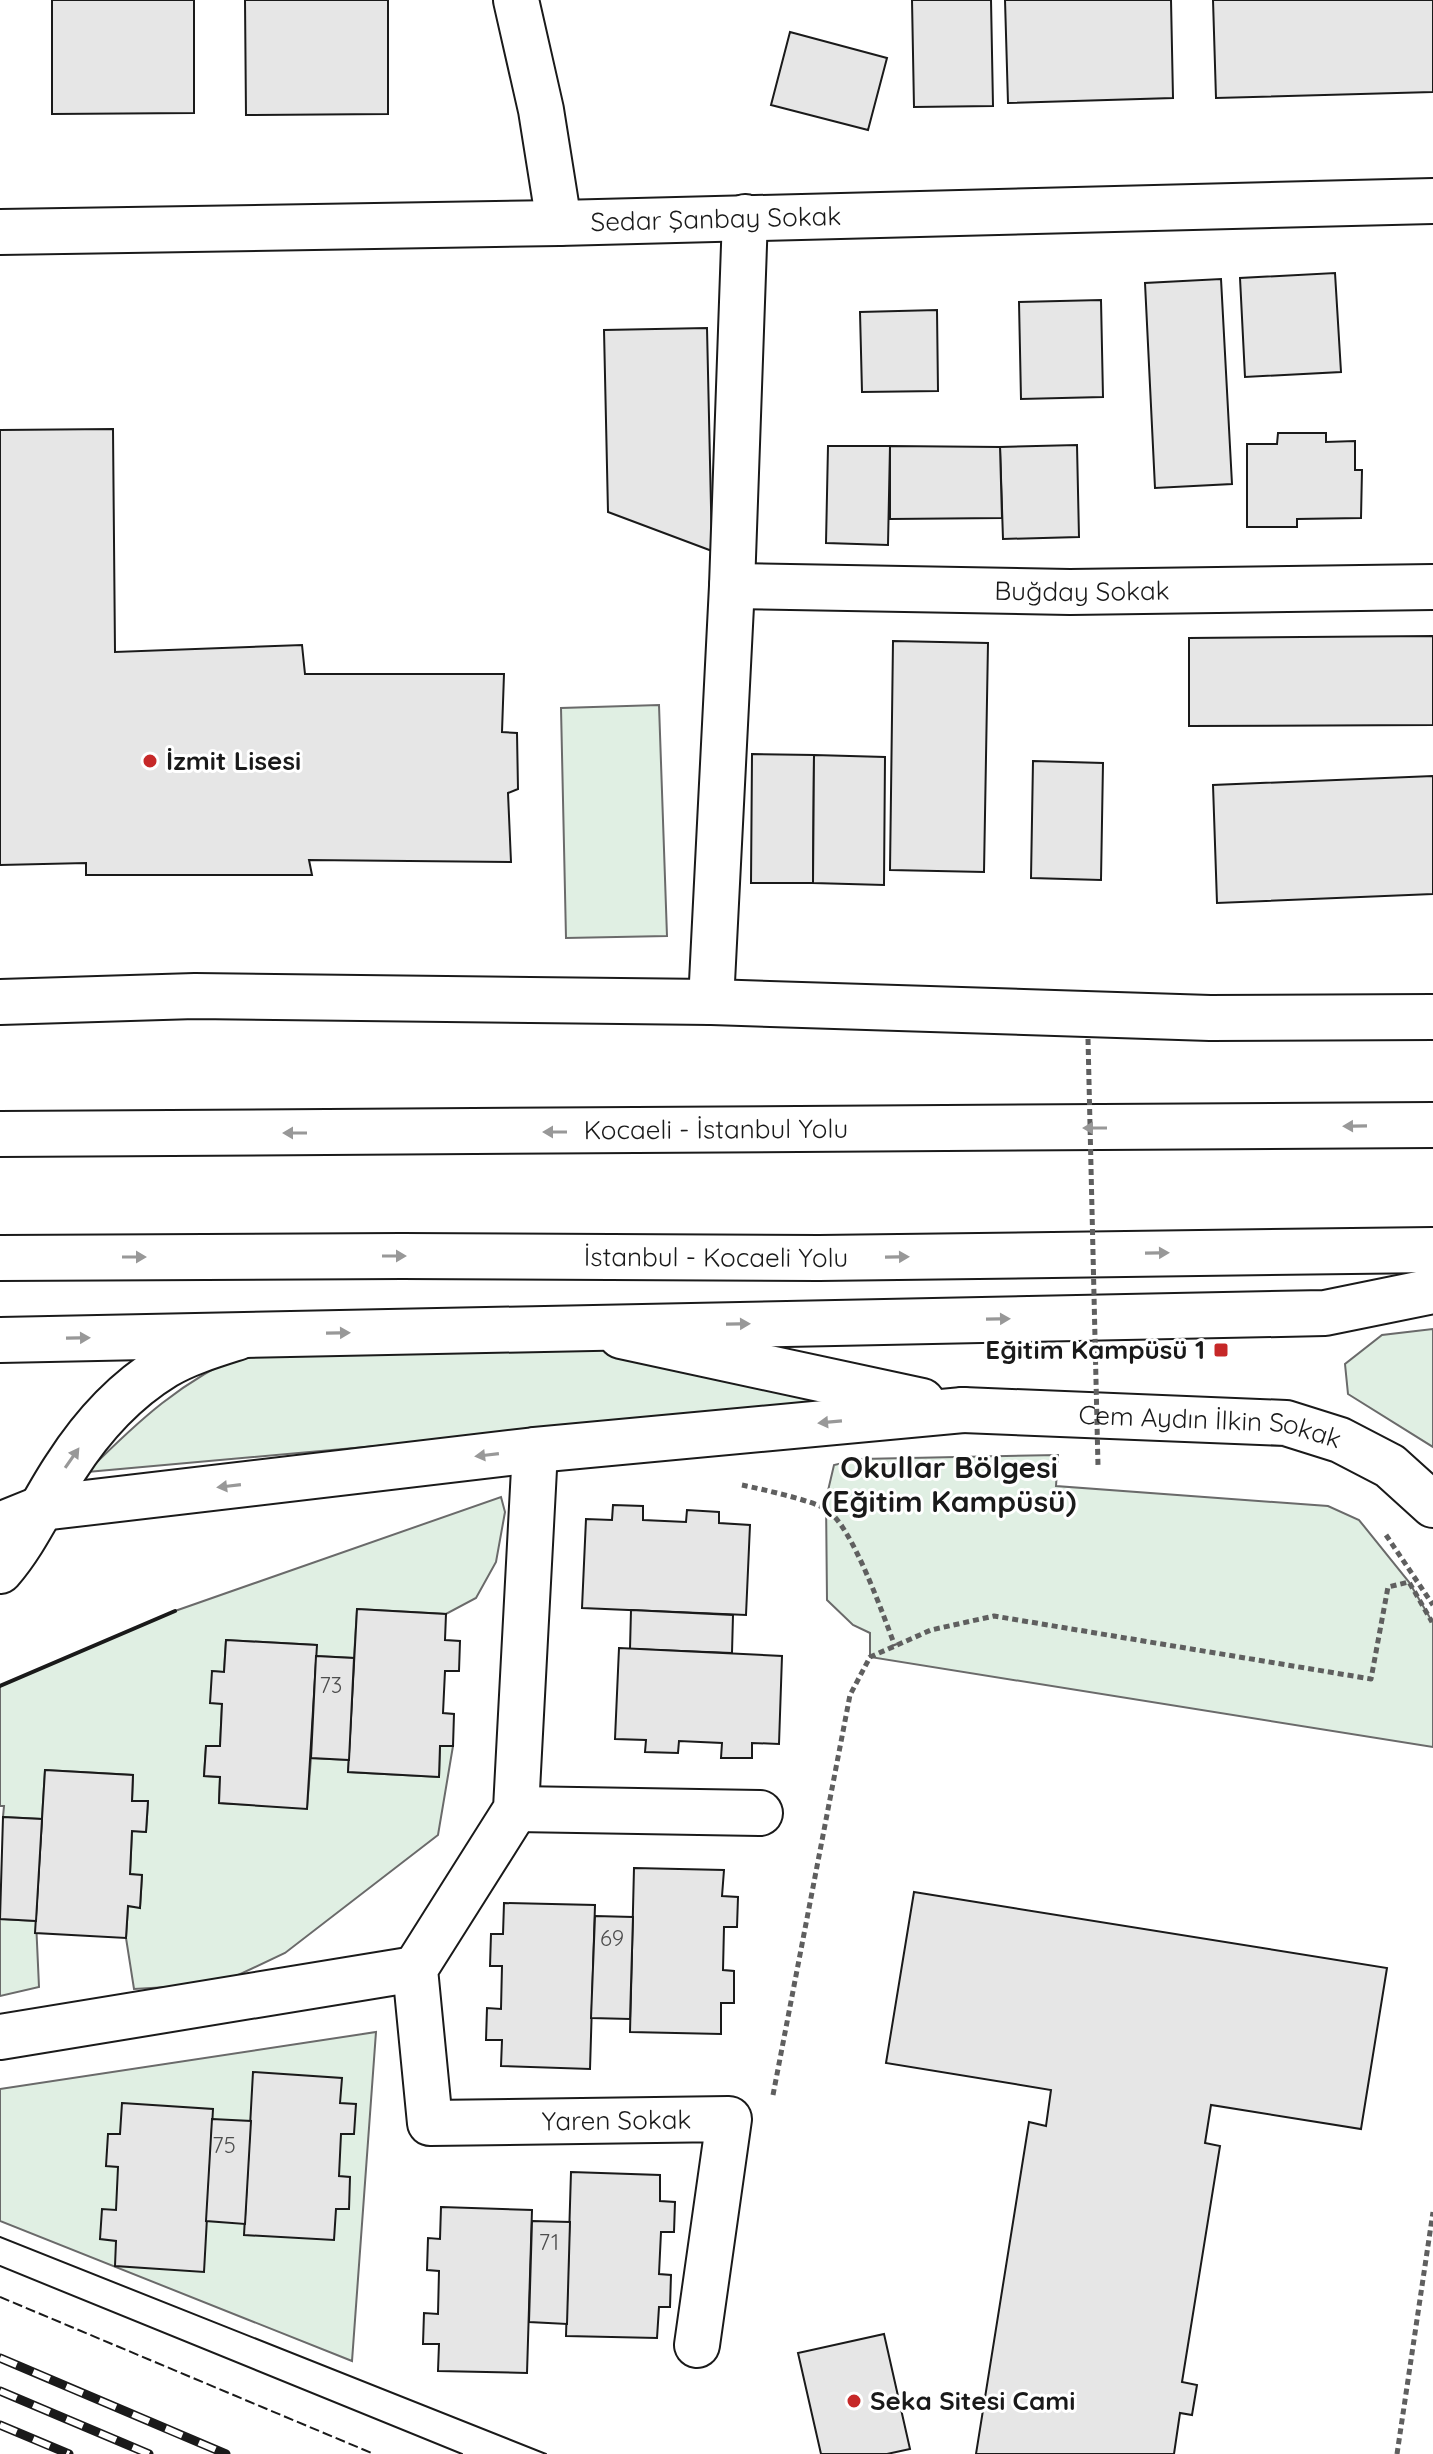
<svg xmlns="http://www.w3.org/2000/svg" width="1433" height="2454" viewBox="0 0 1433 2454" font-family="Quicksand,sans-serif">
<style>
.green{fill:#e0efe3;stroke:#6a6a6a;stroke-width:2}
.building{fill:#e6e6e6;stroke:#1a1a1a;stroke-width:2}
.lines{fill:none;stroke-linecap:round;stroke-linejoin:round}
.minor-casing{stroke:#1a1a1a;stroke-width:48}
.secondary-casing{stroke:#1a1a1a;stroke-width:48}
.trunk-casing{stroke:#1a1a1a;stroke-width:48}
.path{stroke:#5f5f5f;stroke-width:5;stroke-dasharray:6 4;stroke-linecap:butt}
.minor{stroke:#fff;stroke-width:44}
.secondary{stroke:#fff;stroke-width:44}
.trunk{stroke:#fff;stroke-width:44}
.tram{stroke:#1a1a1a;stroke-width:2}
.rail-casing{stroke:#1a1a1a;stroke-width:9}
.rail{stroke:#fff;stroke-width:6;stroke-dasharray:18;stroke-linecap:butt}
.path-bridge{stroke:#5f5f5f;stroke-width:5;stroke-dasharray:6 4;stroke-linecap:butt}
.fence{stroke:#1a1a1a;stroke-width:2;stroke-dasharray:10 4;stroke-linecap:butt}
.wall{stroke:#1a1a1a;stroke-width:4}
.oneway{fill:#989898}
.poi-dot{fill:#c62828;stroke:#fff;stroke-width:3}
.labels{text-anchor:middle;stroke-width:6;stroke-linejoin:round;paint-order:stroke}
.number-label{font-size:22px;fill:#4d4d4d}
.street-label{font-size:26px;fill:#1a1a1a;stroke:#fff}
.poi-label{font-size:26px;font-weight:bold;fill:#1a1a1a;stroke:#fff;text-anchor:start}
.quarter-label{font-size:30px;font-weight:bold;fill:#1a1a1a;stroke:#fff}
</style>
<rect width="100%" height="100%" fill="#fff"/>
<g class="green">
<path d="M659 705 667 936 566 938 561 708Z"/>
<path d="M1433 1329V1447L1348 1394 1345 1364 1382 1335Z"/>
<path d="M573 1342 833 1405 87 1472C139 1420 181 1381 249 1351Z"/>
<path d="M1058 1455 1056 1486 1328 1506 1359 1520 1409 1582 1433 1623V1747L870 1657V1633L853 1625 827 1600 826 1499 834 1465 860 1459Z"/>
<path d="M501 1497 505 1512 496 1562 476 1598 446 1614 357 1609 354 1658 316 1656V1645L226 1640 224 1672 212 1671 222 1704 220 1746H206L204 1776 220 1777 219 1803 307 1808 311 1758 349 1760 348 1772 439 1777 440 1746H453L438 1835 285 1953 219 1984 134 1989 126 1938 128 1906 140 1907 142 1876 130 1874 132 1831 146 1832 148 1802 132 1801 133 1775 45 1770 42 1819 3 1817 4 1806H0V1686L175 1611Z"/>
<path d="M0 1919 36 1921 39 1987 0 1996Z"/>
<path d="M376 2032 352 2361 0 2221V2089Z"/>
</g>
<g class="building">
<path d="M52 0H194V113L52 114Z"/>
<path d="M245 0H388V114L246 115Z"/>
<path d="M912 0H991L993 106 914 107Z"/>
<path d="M1005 0H1171L1173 98 1008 103Z"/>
<path d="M1213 0H1433V92L1216 98Z"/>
<path d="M790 32 887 58 868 130 771 105Z"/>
<path d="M1335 273 1341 372 1245 377 1240 278Z"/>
<path d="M1221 279 1232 484 1155 488 1145 283Z"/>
<path d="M1101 300 1103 397 1021 399 1019 302Z"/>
<path d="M937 310 938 391 862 392 860 312Z"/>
<path d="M707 328 712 551 608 512 604 330Z"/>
<path d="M113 429 115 652 302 645 305 674H504L502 732 517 733 518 789 508 793 511 862 309 860 312 875H86V863L0 865V430Z"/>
<path d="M1278 433H1326V442L1355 441V470H1362L1361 518 1297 519V527H1247V444H1277Z"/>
<path d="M1077 445 1079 537 1003 539 1000 447Z"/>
<path d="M828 446H890L888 545 826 543Z"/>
<path d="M890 446 1000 447 1002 518 890 519Z"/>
<path d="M1433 636V725L1189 726V638Z"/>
<path d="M893 641 988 643 984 872 890 870Z"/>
<path d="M752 754 814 755 813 883H751Z"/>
<path d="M814 755 885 757 884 885 813 883Z"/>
<path d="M1033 761 1103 763 1101 880 1031 878Z"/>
<path d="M1433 776V894L1217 903 1213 785Z"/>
<path d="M613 1505 643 1506V1520L686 1522 687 1510 719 1512V1523L750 1525 746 1615 582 1608 586 1519 612 1520Z"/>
<path d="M357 1609 446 1614 445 1640 460 1641 459 1671H445L443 1713 454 1714 453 1746H440L439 1777 348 1772Z"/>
<path d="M631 1610 733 1615 732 1653 630 1649Z"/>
<path d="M226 1640 317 1645 307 1809 219 1803 220 1777 204 1776 206 1746H220L222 1704 210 1703 212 1671 224 1672Z"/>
<path d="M619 1648 782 1656 779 1744 752 1743V1758H721L722 1743 679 1741 678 1753 645 1752 646 1740 615 1739Z"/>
<path d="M316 1656 354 1658 349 1760 311 1758Z"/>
<path d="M45 1770 133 1775 132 1801H148L146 1832 132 1831 130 1874 142 1875 140 1908 128 1906 126 1938 35 1933Z"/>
<path d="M3 1817 42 1819 36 1921 0 1919Z"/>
<path d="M634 1868 724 1870 722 1896 738 1897 737 1927H724L723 1970 734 1971V2003H721V2034L630 2032Z"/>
<path d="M914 1892 1387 1968 1361 2129 1211 2105 1205 2143 1220 2146 1182 2382 1197 2385 1192 2415 1180 2413 1174 2454H976L1029 2122 1046 2126 1051 2090 886 2063Z"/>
<path d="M504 1903 595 1905 590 2069 501 2066 502 2040H486L487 2008 501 2009 502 1966H490L491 1934H503Z"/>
<path d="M595 1916 633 1917 630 2019 591 2018Z"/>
<path d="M253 2072 342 2078 340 2103 356 2104 354 2134H341L339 2176 350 2177 349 2209H336L334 2240 244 2235Z"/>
<path d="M122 2103 213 2109 204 2272 115 2266 116 2241 100 2239 102 2209 116 2210 118 2167 106 2166 108 2134H120Z"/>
<path d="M212 2119 251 2121 245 2224 206 2221Z"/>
<path d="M571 2172 660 2175V2201L675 2202 674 2232H661L659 2274 671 2275 670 2307H659L657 2338 566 2336Z"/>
<path d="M441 2207 532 2210 527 2373 438 2371 439 2344H423L424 2313 438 2314 439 2271 427 2270 428 2238 440 2239Z"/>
<path d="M532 2221 570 2222 567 2324 529 2322Z"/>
<path d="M884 2334 910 2449 887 2454H821L798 2353Z"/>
</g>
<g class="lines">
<g class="minor-casing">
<g id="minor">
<path d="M516 0 541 110 559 223"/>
<path id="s1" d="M0 232 559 223 1433 201"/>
<path id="s2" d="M732 586 1070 592 1433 587"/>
<path d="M711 1002 732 586 745 217"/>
<path id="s3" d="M963 1410 1286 1423 1340 1440 1390 1466 1433 1505"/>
<path id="s4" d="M535 1450 516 1809 415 1969 430 2123 729 2119 697 2345"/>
<path d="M516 1809 760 1813"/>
<path d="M0 2037 415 1969"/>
</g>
</g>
<g class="secondary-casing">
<g id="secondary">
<path d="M0 1002 195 996 711 1002 1210 1018 1433 1017"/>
<path d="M621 1336 922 1401"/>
<path d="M0 1525 42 1508 535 1450 963 1410"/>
<path d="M0 1571C27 1540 43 1501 66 1467 91 1428 124 1391 165 1366 187 1353 214 1345 239 1337"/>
</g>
</g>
<g class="trunk-casing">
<g id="trunk">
<path id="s5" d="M0 1134 1433 1125"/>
<path id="s6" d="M0 1258 402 1256 819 1258 1433 1250"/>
<path d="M0 1340 1325 1313 1433 1291"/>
</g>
</g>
<g class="path">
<path d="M742 1485C761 1489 811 1500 826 1509 852 1525 883 1615 895 1646"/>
<path d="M1386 1535 1433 1605"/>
<path d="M773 2095 850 1695 870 1657 931 1630 994 1616 1371 1679 1388 1587 1409 1582 1432 1622"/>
<path d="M1397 2454 1433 2212"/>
</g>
<use href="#minor" class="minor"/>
<use href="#secondary" class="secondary"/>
<use href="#trunk" class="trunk"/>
<g class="tram">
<path d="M0 2237 546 2454"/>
<path d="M0 2266 462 2454"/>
</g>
<g class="rail-casing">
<g id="rail">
<path d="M0 2358 226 2454"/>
<path d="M0 2391 149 2454"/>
<path d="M0 2425 69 2454"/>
</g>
</g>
<use href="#rail" class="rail"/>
<path class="path-bridge" d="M1088 1039 1098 1466"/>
<path class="fence" d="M0 2297 374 2454"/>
<path class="wall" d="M0 1686 175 1611"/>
</g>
<defs><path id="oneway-solid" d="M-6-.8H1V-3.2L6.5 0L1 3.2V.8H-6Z" transform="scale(2)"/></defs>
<g class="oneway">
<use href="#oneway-solid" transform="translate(1355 1126) rotate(179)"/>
<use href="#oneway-solid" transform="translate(1095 1128) rotate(180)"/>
<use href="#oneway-solid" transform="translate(555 1132) rotate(180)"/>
<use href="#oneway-solid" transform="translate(295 1133) rotate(180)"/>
<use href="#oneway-solid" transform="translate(1157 1253) rotate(-1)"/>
<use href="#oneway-solid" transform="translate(394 1256)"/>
<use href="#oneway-solid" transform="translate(134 1257)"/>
<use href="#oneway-solid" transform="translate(897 1257) rotate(-1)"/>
<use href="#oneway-solid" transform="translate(998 1319) rotate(-1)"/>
<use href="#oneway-solid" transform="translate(738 1324) rotate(-1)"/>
<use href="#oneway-solid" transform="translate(338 1333) rotate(-1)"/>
<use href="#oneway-solid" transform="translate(78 1338) rotate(-1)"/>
<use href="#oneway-solid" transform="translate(830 1422) rotate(175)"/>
<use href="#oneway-solid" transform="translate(487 1455) rotate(173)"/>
<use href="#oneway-solid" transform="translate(72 1458) rotate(-55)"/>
<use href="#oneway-solid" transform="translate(229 1486) rotate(173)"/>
</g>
<g class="poi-dot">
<circle cx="150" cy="761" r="8"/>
<rect x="1213" y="1342" width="16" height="16" rx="4"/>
<circle cx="854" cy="2401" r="8"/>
</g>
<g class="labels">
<g class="number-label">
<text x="331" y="1693">73</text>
<text x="612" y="1946">69</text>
<text x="224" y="2153">75</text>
<text x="549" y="2250">71</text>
</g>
<g class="street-label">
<text dy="9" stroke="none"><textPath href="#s1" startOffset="716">Sedar Şanbay Sokak</textPath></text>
<text dy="9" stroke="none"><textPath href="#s2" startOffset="350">Buğday Sokak</textPath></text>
<text dy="9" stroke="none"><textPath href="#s5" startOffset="716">Kocaeli - İstanbul Yolu</textPath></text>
<text dy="9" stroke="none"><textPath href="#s6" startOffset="716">İstanbul - Kocaeli Yolu</textPath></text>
<text dy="9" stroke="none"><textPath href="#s3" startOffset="248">Cem Aydın İlkin Sokak</textPath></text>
<text dy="9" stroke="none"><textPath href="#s4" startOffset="890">Yaren Sokak</textPath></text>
</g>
<g class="poi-label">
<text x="166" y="770">İzmit Lisesi</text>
<text x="1205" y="1359" text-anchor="end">Eğitim Kampüsü 1</text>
<text x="870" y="2410">Seka Sitesi Cami</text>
</g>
<g class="quarter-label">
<text x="949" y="1478">Okullar Bölgesi<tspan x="949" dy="34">(Eğitim Kampüsü)</tspan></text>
</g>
</g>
</svg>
